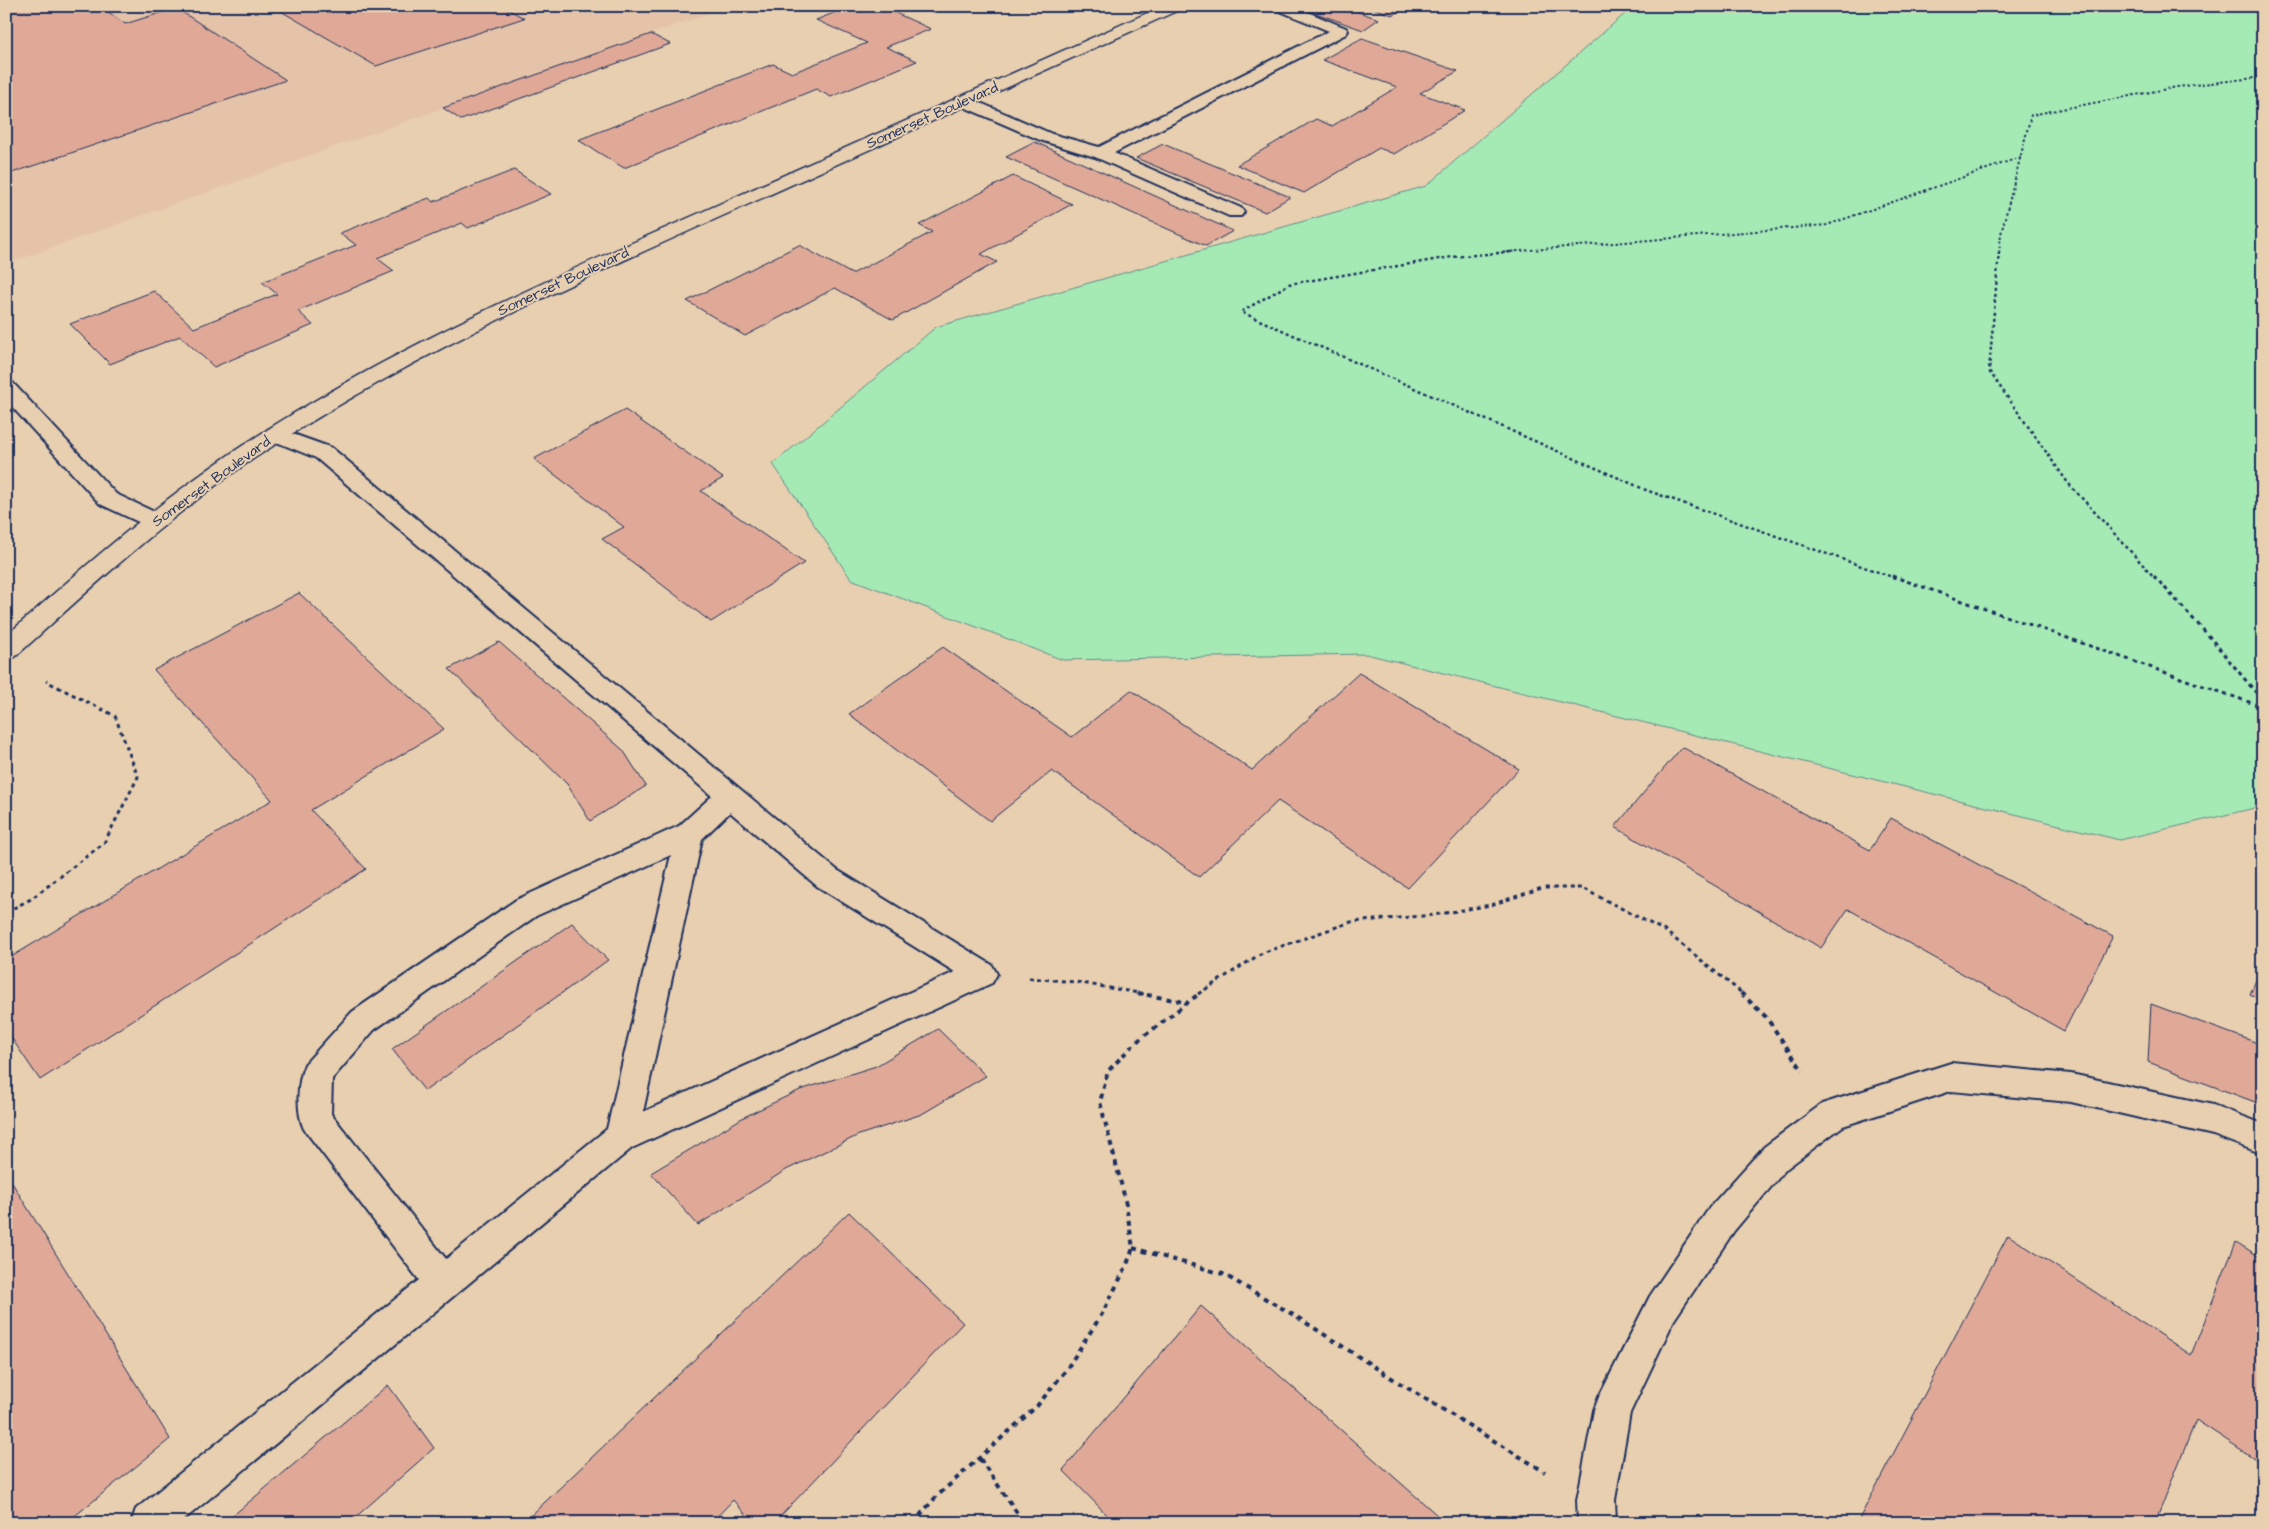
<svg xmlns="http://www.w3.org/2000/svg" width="2269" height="1529" viewBox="0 0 2269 1529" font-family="'Architects Daughter',sans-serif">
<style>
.built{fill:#e5c3a8}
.green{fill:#a5eab5;stroke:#608c8a}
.building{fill:#dfa897;stroke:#1b2f5e}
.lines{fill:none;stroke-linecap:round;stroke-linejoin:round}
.lane-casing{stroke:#1b2f5e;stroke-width:4}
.street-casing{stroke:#1b2f5e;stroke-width:3}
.path-far3{stroke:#1b2f5e;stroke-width:2;stroke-dasharray:2.5 2.5;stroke-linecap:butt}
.path-far2{stroke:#1b2f5e;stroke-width:2.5;stroke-dasharray:3 3;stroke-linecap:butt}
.path-far1{stroke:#1b2f5e;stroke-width:3;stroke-dasharray:4 4;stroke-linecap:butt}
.path{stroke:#1b2f5e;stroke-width:4;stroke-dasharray:5 5;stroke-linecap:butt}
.lane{fill:#e8cfb0;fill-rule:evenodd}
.street{fill:#e8cfb0;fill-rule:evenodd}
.labels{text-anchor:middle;stroke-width:4;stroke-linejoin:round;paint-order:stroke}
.far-street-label{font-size:15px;fill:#1b2f5e;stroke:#e8cfb0}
</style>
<rect width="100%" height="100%" fill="#e8cfb0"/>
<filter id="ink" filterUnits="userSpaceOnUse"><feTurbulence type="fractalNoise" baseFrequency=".02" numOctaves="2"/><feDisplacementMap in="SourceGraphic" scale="10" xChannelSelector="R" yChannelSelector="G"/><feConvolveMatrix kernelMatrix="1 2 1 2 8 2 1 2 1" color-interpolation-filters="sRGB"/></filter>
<g filter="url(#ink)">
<path class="built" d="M6 6H729L6 264Z"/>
<path class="green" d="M1634 6H2263V806L2120 840 1366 654 1063 660 851 579 773 464 936 327 1426 186Z"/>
<g class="building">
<path d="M6 6H100L125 24 176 8 286 80 6 175Z"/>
<path d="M272 6H502L524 18 376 66Z"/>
<path d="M851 6H880L931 29 886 47 917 61 831 97 816 89 624 168 578 140 773 64 792 73 867 43 816 20Z"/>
<path d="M1318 6H1341L1379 19 1363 30 1310 11Z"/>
<path d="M1367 6H1409L1392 15Z"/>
<path d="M651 34 670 44 461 120 443 108Z"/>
<path d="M1362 38 1458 71 1420 93 1465 110 1394 154 1379 148 1304 193 1237 165 1316 119 1332 126 1397 87 1322 60Z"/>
<path d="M1035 142 1233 231 1206 246 1006 157Z"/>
<path d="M1163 144 1290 197 1265 212 1136 158Z"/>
<path d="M514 170 551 194 468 228 462 223 377 258 394 271 298 311 313 325 214 367 180 336 110 364 70 324 154 291 194 328 277 294 262 282 356 245 340 233 429 198 433 202Z"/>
<path d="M1013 176 1072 204 981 254 997 262 893 320 835 288 745 336 687 301 799 245 852 274 932 232 919 225Z"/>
<path d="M625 410 723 478 701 491 804 563 711 622 602 539 624 527 534 459Z"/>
<path d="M299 593 444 729 311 810 366 869 40 1080 6 1030V960L272 800 154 670Z"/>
<path d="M499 642 623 750 646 786 590 821 567 784 449 669Z"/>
<path d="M943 647 1072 737 1131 690 1252 770 1359 673 1519 769 1408 888 1278 801 1199 877 1052 771 990 821 849 714Z"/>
<path d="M1682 747 1870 850 1891 818 2113 936 2064 1031 1848 909 1821 948 1615 827Z"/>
<path d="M572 923 608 960 425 1091 392 1049Z"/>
<path d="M2263 964V1001L2250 994Z"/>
<path d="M2151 1004 2263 1045V1105L2148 1062Z"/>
<path d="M938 1029 986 1076 922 1114 859 1135 786 1170 698 1225 651 1173 744 1117 800 1090 876 1066Z"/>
<path d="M6 1173 170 1439 66 1523H6Z"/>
<path d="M849 1212 963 1323 774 1523H753L733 1500 711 1523H523Z"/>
<path d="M2008 1235 2191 1355 2236 1242 2263 1259V1464L2196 1420 2155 1523H1857Z"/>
<path d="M1201 1306 1446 1523H1115L1063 1470Z"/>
<path d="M388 1385 434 1448 349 1523H224Z"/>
</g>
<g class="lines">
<g class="lane-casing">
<g id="lane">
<path d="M1273 6H1293L1346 28 1348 31 1346 34 1114 153 1241 208 1244 212 1241 216H1229L1095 157 1040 140 957 104 955 101 957 98H969L1052 134 1099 147 1329 31 1275 9Z"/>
<path d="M6 381 13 383 116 494 163 516 166 521 163 526 155 528 147 526 100 504 6 400Z"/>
<path d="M276 428 332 448 837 870 992 965 997 974 992 983 632 1148 180 1523H131L136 1509 419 1280 304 1129C296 1112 297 1082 305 1064L352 1012 516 900 679 826 712 796 316 458 269 439 265 434 269 429ZM730 812 817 886 955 972 643 1112 702 839ZM671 855 607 1129 446 1259 331 1114 332 1079 374 1030 536 916Z"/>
<path d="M1951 1063 2071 1074 2213 1105 2263 1124V1154L2213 1135 2071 1102 1951 1091 1843 1126 1786 1169 1734 1231 1674 1320 1630 1413 1615 1500 1616 1523H1578L1577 1500 1594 1410 1599 1397 1650 1296 1710 1207 1764 1147 1822 1104Z"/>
</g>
</g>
<g class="street-casing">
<path id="street" d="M1163 6H1183L1181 9C1027 78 874 148 720 217 559 289 400 361 253 459 167 517 91 588 15 657L6 660V636C79 571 152 507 233 452 378 355 536 285 695 215 851 145 1007 76 1163 6Z"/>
</g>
<g class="path-far3">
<path d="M1496 253 1827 225 2021 157"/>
<path d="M1999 253 2001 234 2031 115 2177 87 2263 77"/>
</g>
<g class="path-far2">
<path d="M1511 252 1452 257 1289 284 1241 312 1646 490 1895 578"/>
<path d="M1999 252 1989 371 2068 483 2155 578"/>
</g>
<g class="path-far1">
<path d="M1892 576 2263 707"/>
<path d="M2154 576 2208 635 2263 701"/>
<path d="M6 912 31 899 104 843 138 777 115 716 46 681"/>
<path d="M1029 978 1076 982 1144 994"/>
<path d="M1198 994 1262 953 1351 922 1434 915 1491 905 1542 888H1582L1665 931 1743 994"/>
</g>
<g class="path">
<path d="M1137 993 1185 1002"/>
<path d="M1741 993 1766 1017 1803 1071"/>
<path d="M1133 1248 1223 1274 1297 1317 1401 1384 1545 1472"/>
<path d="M980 1459 1024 1523"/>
<path d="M913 1523 936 1497 1037 1406 1066 1370 1102 1314 1126 1267 1133 1248 1125 1199 1100 1102 1108 1071 1135 1043 1200 993"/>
</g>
<use href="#lane" class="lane"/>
<use href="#street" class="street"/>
</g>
</g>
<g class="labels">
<g class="far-street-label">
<text transform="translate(932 115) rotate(-24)" y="5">Somerset Boulevard</text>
<text transform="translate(563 281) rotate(-25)" y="5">Somerset Boulevard</text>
<text transform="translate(211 481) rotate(-36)" y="5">Somerset Boulevard</text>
</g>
</g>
<rect width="2269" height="1529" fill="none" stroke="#e8cfb0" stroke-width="25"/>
<rect x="12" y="12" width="2244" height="1504" fill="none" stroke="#1b2f5e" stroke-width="2" filter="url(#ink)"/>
</svg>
